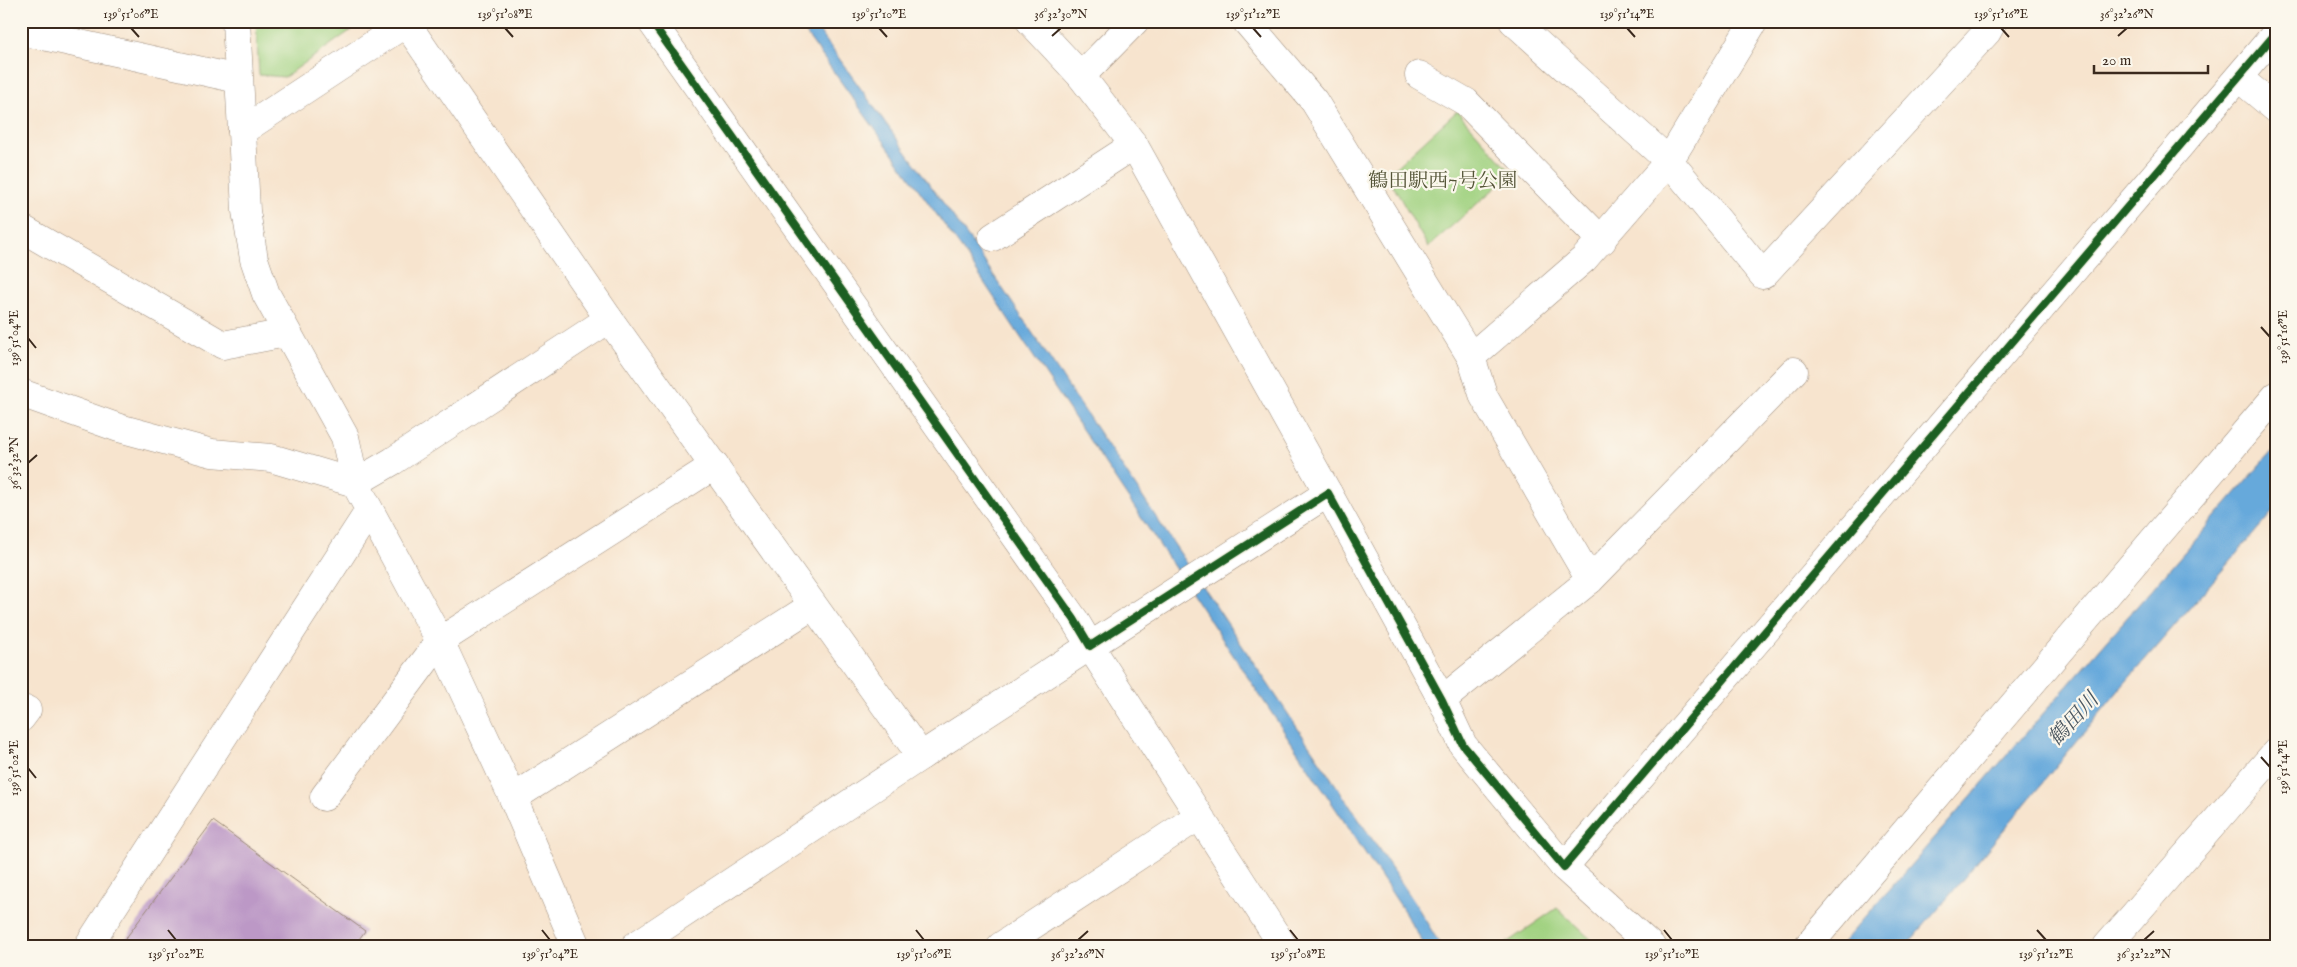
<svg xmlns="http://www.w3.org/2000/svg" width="2297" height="967" viewBox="0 0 2297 967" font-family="'IM FELL English','Noto Serif JP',serif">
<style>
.green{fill:#a1d281;stroke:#6e7e50}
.water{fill:#66a9db;stroke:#506a7c}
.building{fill:#bc98c6}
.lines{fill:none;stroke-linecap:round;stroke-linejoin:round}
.minor-casing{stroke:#998776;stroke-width:29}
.minor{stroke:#fff;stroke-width:28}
.cycleway-casing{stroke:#fbf7ec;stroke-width:11}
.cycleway{stroke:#1b5e20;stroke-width:8}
.ticks{fill:none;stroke:#3b2a1e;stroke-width:2}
.labels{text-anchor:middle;stroke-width:4.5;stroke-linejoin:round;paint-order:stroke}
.park-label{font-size:20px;fill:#545437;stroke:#fbf7ec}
.water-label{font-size:21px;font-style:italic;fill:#4a5660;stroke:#fbf7ec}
.neatline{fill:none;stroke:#3b2a1e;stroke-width:2}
.ticks-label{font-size:12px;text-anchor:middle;fill:#3b2a1e}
</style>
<rect width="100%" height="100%" fill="#fbf7ec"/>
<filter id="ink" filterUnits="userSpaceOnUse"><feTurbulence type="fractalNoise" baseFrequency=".02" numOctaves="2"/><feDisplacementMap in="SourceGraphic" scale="10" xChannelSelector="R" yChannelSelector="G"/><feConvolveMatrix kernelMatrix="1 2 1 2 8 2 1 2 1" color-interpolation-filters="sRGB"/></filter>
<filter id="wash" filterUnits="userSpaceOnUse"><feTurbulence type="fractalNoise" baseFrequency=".0096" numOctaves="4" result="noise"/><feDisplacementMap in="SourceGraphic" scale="20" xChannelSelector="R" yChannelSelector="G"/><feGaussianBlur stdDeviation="1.12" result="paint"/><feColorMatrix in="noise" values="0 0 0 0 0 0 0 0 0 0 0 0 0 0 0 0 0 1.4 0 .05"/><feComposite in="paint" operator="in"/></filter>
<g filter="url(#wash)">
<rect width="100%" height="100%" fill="#f7e4ce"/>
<g class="green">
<path d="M256 21H364L285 77 259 75Z"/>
<path d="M1457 111 1512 173 1428 247 1387 175Z"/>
<path d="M1557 908 1598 946H1502Z"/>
</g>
<g class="water">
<path d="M797 21H812L970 240 1415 903 1441 946H1425L1404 911 963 251Z"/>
<path d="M2276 447V508L2124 684 1940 907 1906 946H1840Z"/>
</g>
<g id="blocks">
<path class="building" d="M213 821 365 931 354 946H120Z"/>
</g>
</g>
<g filter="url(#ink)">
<use href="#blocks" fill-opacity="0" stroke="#998776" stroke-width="1"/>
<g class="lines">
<g class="minor-casing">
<g id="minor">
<path d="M236 21 242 131"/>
<path d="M409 21 242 131 246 211 254 259 266 294 345 437 355 483 440 641 513 798 576 946"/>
<path d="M651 21 1074 619 1090 646 1328 493 1442 700 1463 745 1564 867 2276 33"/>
<path d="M1030 21 1081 76"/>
<path d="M1135 21 1081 76 1134 145 1328 493"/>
<path d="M1246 21 1314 101 1471 357 1484 397 1590 580"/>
<path d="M1513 21 1669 161 1763 275 1987 32 1993 21"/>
<path d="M406 23 609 319 921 756 635 946"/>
<path d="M21 31 238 79"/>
<path d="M1419 75 1466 102 1602 241"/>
<path d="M2239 78 2276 109"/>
<path d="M21 228 223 345 286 333"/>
<path d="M993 237 1134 145"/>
<path d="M1471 357 1584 259 1669 161 1754 21"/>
<path d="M21 393 119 428 212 453 271 458 355 483 393 461 609 319"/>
<path d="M1442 700 1590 580 1794 371"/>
<path d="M21 718 27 710"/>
<path d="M921 756 1090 646 1283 946"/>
<path d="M324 797 440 641 715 465"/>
<path d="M513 798 812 606"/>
<path d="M1564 867 1651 946"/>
<path d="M88 946 369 511"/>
<path d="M1001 946 1199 816"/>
<path d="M1808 946 2276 396"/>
<path d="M2107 946 2276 752"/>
</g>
</g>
<use href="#minor" class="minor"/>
<g class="cycleway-casing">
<path id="cycleway" d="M651 21 1074 619 1090 646 1328 493 1442 700 1463 745 1564 867 2276 33"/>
</g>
<use href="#cycleway" class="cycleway"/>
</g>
</g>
<path class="ticks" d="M131 28 139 37M505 28 513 37M879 28 887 37M1253 28 1261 37M1627 28 1635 37M2001 28 2009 37M1052 36 1061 28M2118 36 2127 28M2261 327 2270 337M28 338 36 348M28 463 37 455M2261 757 2270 767M28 768 36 778M168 930 176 940M542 930 550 940M916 930 924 940M1290 930 1298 940M1664 930 1672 940M2037 930 2046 940M1078 940 1088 931M2144 940 2154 931"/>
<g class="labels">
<g class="park-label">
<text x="1443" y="187">鶴田駅西7号公園</text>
</g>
<g class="water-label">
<text transform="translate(2073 719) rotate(-48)" y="7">鶴田川</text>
</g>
</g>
<rect width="2297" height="967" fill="none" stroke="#fbf7ec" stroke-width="55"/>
<path d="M2094 65v8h114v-8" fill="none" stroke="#3b2a1e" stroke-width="2.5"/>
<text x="2102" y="65" font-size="15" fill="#3b2a1e" stroke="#fbf7ec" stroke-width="4" paint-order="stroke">20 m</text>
<rect x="28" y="28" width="2242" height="912" class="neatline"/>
<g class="ticks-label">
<text x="131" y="18">139°51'06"E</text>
<text x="505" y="18">139°51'08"E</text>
<text x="879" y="18">139°51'10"E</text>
<text x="1061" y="18">36°32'30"N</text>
<text x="1253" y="18">139°51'12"E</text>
<text x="1627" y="18">139°51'14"E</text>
<text x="2001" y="18">139°51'16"E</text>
<text x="2127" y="18">36°32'26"N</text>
<text transform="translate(2283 337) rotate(-90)" y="4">139°51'16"E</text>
<text transform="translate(14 338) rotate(-90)" y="4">139°51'04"E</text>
<text transform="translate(14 463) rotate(-90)" y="4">36°32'32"N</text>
<text transform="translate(2283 767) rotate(-90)" y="4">139°51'14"E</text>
<text transform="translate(14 768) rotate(-90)" y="4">139°51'02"E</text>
<text x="176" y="958">139°51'02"E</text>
<text x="550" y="958">139°51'04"E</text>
<text x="924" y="958">139°51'06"E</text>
<text x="1078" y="958">36°32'26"N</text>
<text x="1298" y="958">139°51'08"E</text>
<text x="1672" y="958">139°51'10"E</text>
<text x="2046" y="958">139°51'12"E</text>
<text x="2144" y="958">36°32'22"N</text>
</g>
</svg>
